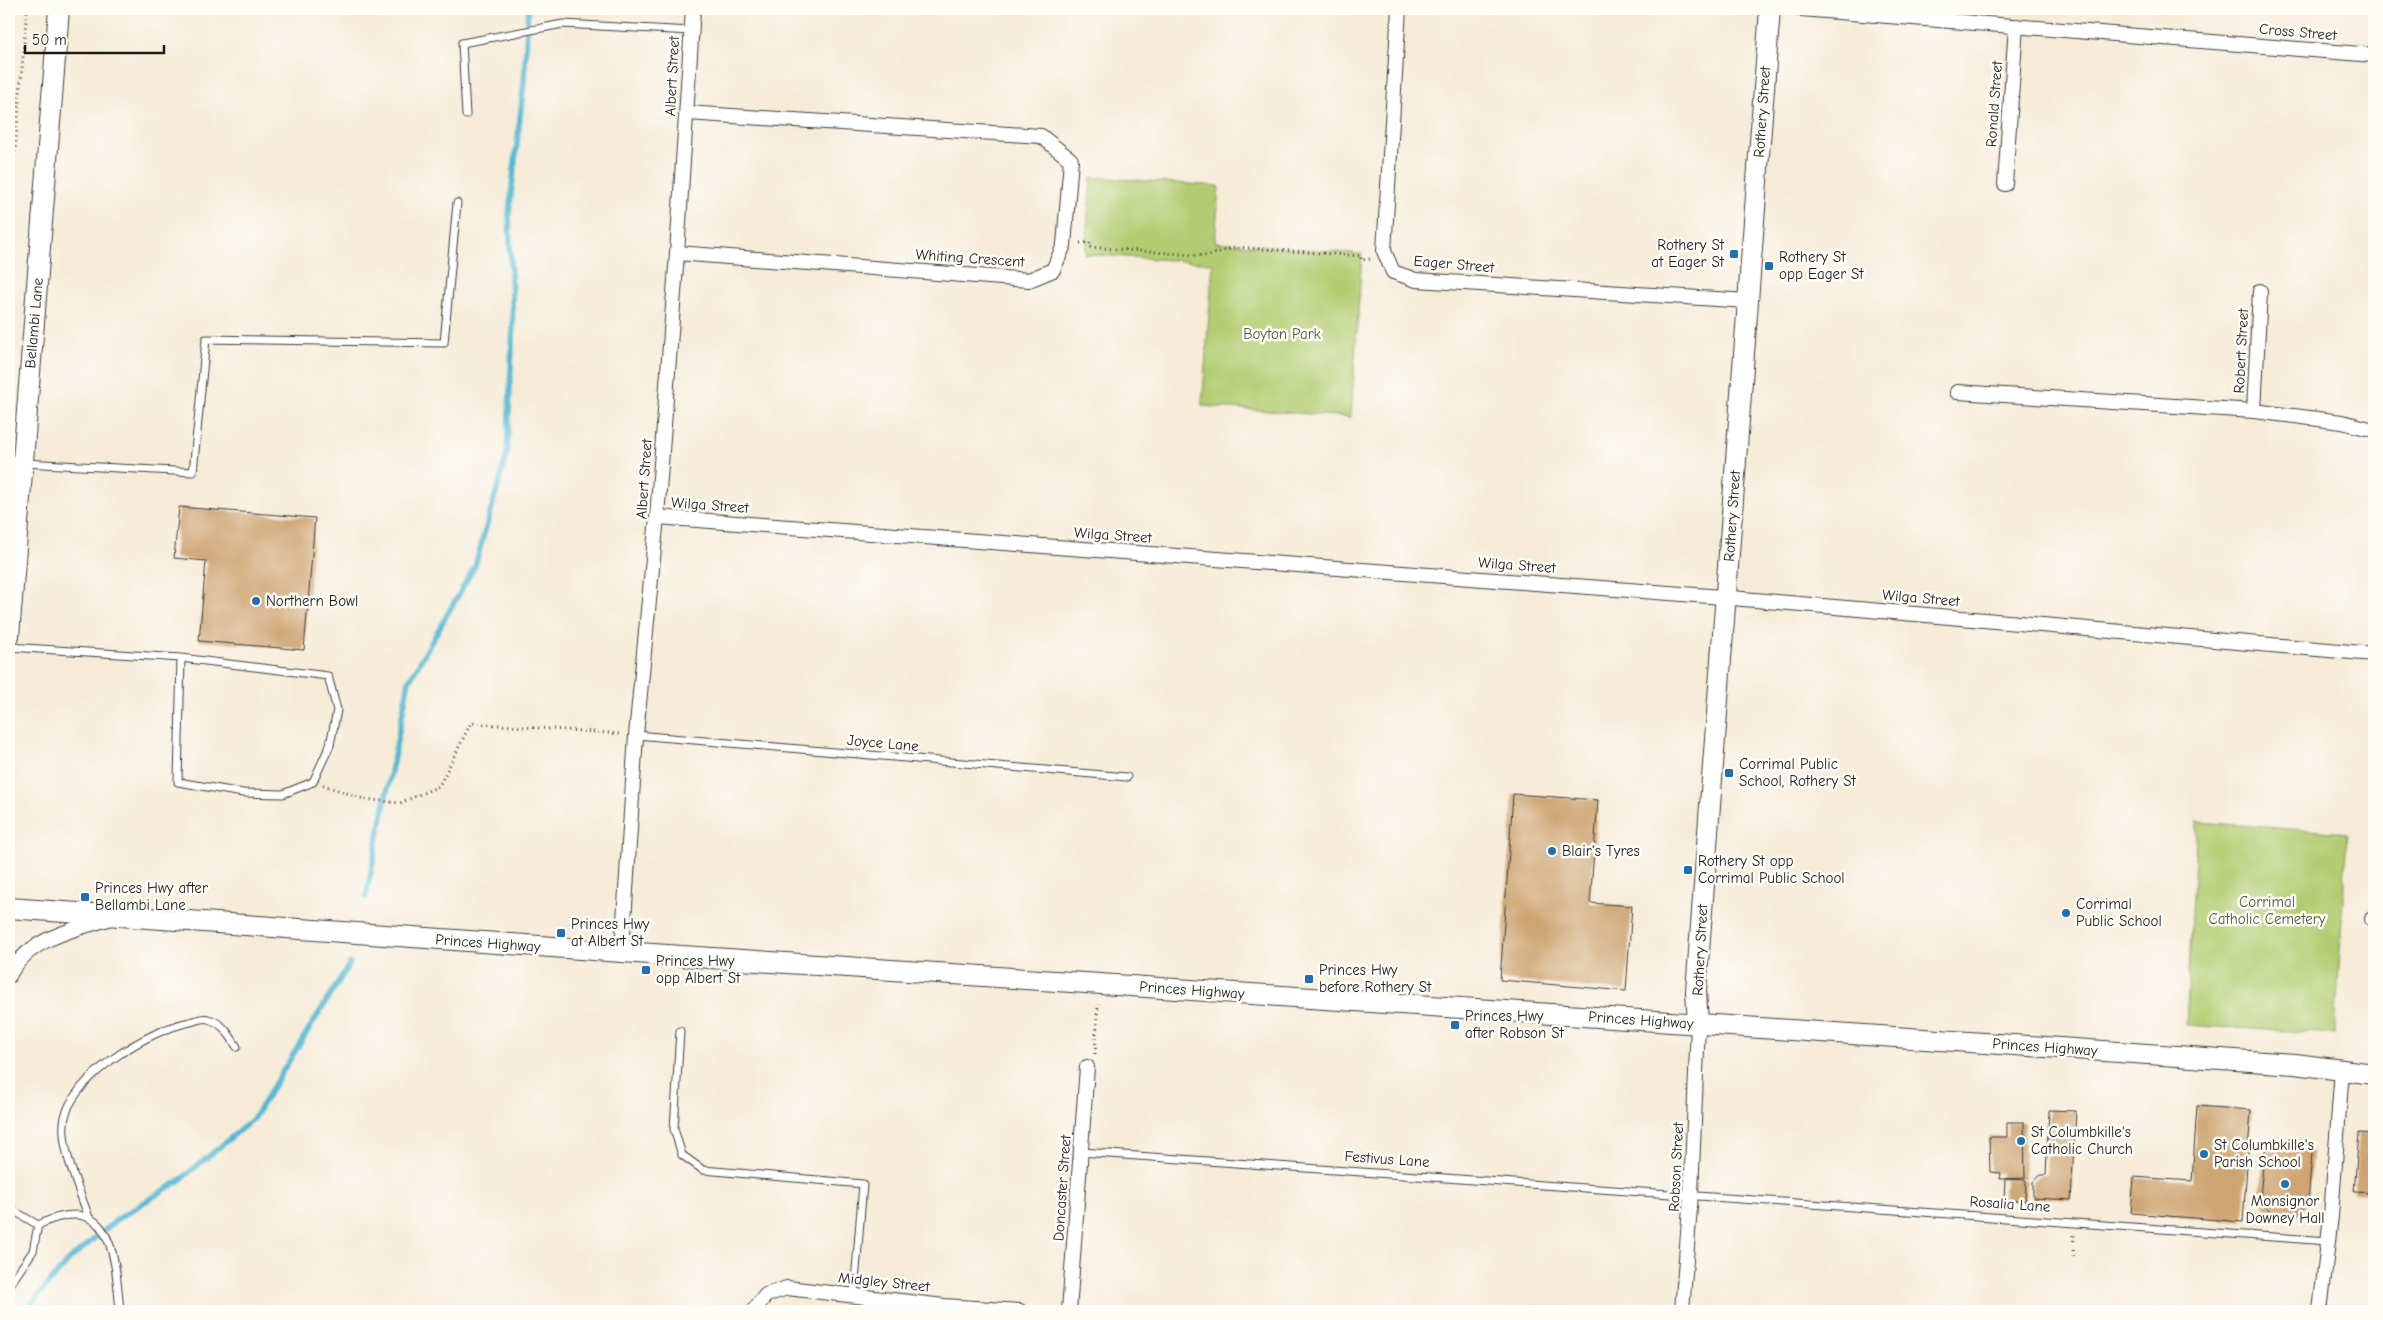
<svg xmlns="http://www.w3.org/2000/svg" width="2383" height="1320" viewBox="0 0 2383 1320" font-family="'Comic Neue',sans-serif">
<style>
.green{fill:#b3cc71;stroke:#687446}
.lines{fill:none;stroke-linecap:round;stroke-linejoin:round}
.stream{stroke:#55b9d3;stroke-width:5.5}
.building{fill:#cea472}
.service-casing{stroke:#3d3b38;stroke-width:9}
.minor-casing{stroke:#3d3b38;stroke-width:16}
.secondary-casing{stroke:#3d3b38;stroke-width:22}
.path{stroke:#3d3b38;stroke-width:3;stroke-dasharray:1 4;stroke-linecap:butt}
.service{stroke:#fff;stroke-width:7}
.minor{stroke:#fff;stroke-width:14}
.secondary{stroke:#fff;stroke-width:20}
.poi-dot{fill:#1f6fb2;stroke:#fdfcf7;stroke-width:2}
.labels{text-anchor:middle;stroke-width:5;stroke-linejoin:round;paint-order:stroke}
.street-label{font-size:15px;fill:#1c1c1c;stroke:#fdfcf7}
.poi-label{font-size:15px;fill:#1c1c1c;stroke:#fdfcf7;text-anchor:start}
.park-label{font-size:15px;fill:#515a3a;stroke:#fdfcf7}
</style>
<rect width="100%" height="100%" fill="#fdfcf7"/>
<filter id="ink" filterUnits="userSpaceOnUse"><feTurbulence type="fractalNoise" baseFrequency=".02" numOctaves="2"/><feDisplacementMap in="SourceGraphic" scale="10" xChannelSelector="R" yChannelSelector="G"/><feConvolveMatrix kernelMatrix="1 2 1 2 8 2 1 2 1" color-interpolation-filters="sRGB"/></filter>
<filter id="wash" filterUnits="userSpaceOnUse"><feTurbulence type="fractalNoise" baseFrequency=".0096" numOctaves="4" result="noise"/><feDisplacementMap in="SourceGraphic" scale="20" xChannelSelector="R" yChannelSelector="G"/><feGaussianBlur stdDeviation="1.12" result="paint"/><feColorMatrix in="noise" values="0 0 0 0 0 0 0 0 0 0 0 0 0 0 0 0 0 1.4 0 .05"/><feComposite in="paint" operator="in"/></filter>
<g filter="url(#wash)">
<rect width="100%" height="100%" fill="#f6ebd7"/>
<g class="green">
<path d="M1091 177 1219 186 1215 242 1362 254 1351 417 1202 406 1213 263 1085 254Z"/>
<path d="M2197 822 2347 833 2335 1034 2186 1025Z"/>
</g>
<g class="lines">
<g class="stream">
<path d="M366 897 409 681 475 566 507 454 513 326 509 214 524 82 528 9"/>
<path d="M25 1311 69 1260 119 1218 179 1181 253 1119 350 963"/>
</g>
</g>
<g id="blocks">
<g class="building">
<path d="M179 507 315 518 304 650 199 641 206 561 174 558Z"/>
<path d="M1513 794 1598 800 1590 903 1632 906 1626 991 1500 980Z"/>
<path d="M2197 1106 2251 1110 2243 1222 2131 1213 2134 1177 2192 1181Z"/>
<path d="M2049 1110 2076 1111 2071 1200 2033 1198V1182L2041 1175H2046Z"/>
<path d="M2007 1122H2024L2025 1178 2000 1179 2001 1173 1990 1172 1989 1137H2007Z"/>
<path d="M2359 1133 2374 1134V1193L2354 1192Z"/>
<path d="M2276 1140 2304 1141 2312 1153 2308 1203 2298 1215 2270 1212 2260 1199 2264 1152Z"/>
<path d="M2005 1179 2026 1180 2025 1201 2004 1200Z"/>
</g>
</g>
</g>
<g filter="url(#ink)">
<use href="#blocks" fill-opacity="0" stroke="#3d3b38" stroke-width="1"/>
<g class="lines">
<g class="service-casing">
<g id="service">
<path d="M466 115 462 43 563 24 691 31"/>
<path d="M24 463 193 472 206 339 444 343 457 203"/>
<path d="M9 647 181 658 328 676 337 710 330 745 313 782 283 794 243 793 178 782 181 658"/>
<path d="M636 735 1127 777"/>
<path d="M680 1031 674 1129 682 1155 703 1170 863 1184 854 1295"/>
<path d="M1081 1152 2328 1241"/>
<path d="M9 1210 16 1212 38 1225 33 1251 9 1286"/>
<path d="M89 1218C80 1191 61 1151 64 1122 70 1077 149 1030 190 1022 195 1021 203 1017 208 1019 223 1023 229 1034 237 1047"/>
<path d="M38 1225C113 1189 115 1257 120 1311"/>
</g>
</g>
<g class="minor-casing">
<g id="minor">
<path d="M1399 9 1384 251 1393 272 1416 280 1748 301"/>
<path d="M1801 9 2374 55"/>
<path d="M2005 184 2016 26"/>
<path d="M677 253 1029 280 1053 270 1064 245 1071 160 1041 136 687 113"/>
<path d="M2260 291 2254 411 2342 422 2374 430"/>
<path d="M1957 392 2254 411"/>
<path d="M657 517 1709 596 2374 654"/>
<path d="M2372 919H2374"/>
<path d="M622 952 636 735 657 517 677 253 693 9"/>
<path d="M9 976C27 939 72 930 108 919"/>
<path d="M753 1311 766 1295 787 1288 944 1306 1020 1311"/>
<path d="M1069 1311 1087 1067"/>
<path d="M1682 1311 1691 1194 1698 1024"/>
<path d="M2320 1311 2331 1216 2342 1069"/>
</g>
</g>
<g class="secondary-casing">
<g id="secondary">
<path d="M9 636 59 9"/>
<path d="M9 908 622 952 2045 1047 2295 1064 2374 1074"/>
<path d="M1698 1024 1696 991 1770 9"/>
</g>
</g>
<g class="path">
<path d="M9 222 27 9"/>
<path d="M1080 243H1090L1089 247 1207 256 1235 247 1361 256V260L1371 259"/>
<path d="M323 785 364 799 400 803 439 786 471 723 621 734"/>
<path d="M1095 1054 1098 1004"/>
<path d="M2073 1256 2074 1235"/>
</g>
<use href="#service" class="service"/>
<use href="#minor" class="minor"/>
<use href="#secondary" class="secondary"/>
</g>
</g>
<g class="poi-dot">
<rect x="1729" y="249" width="10" height="10" rx="2.5"/>
<rect x="1764" y="261" width="10" height="10" rx="2.5"/>
<circle cx="256" cy="601" r="5"/>
<rect x="1724" y="768" width="10" height="10" rx="2.5"/>
<circle cx="1552" cy="851" r="5"/>
<rect x="1683" y="865" width="10" height="10" rx="2.5"/>
<rect x="80" y="892" width="10" height="10" rx="2.5"/>
<circle cx="2066" cy="913" r="5"/>
<rect x="556" y="928" width="10" height="10" rx="2.5"/>
<rect x="641" y="965" width="10" height="10" rx="2.5"/>
<rect x="1304" y="974" width="10" height="10" rx="2.5"/>
<rect x="1450" y="1020" width="10" height="10" rx="2.5"/>
<circle cx="2021" cy="1141" r="5"/>
<circle cx="2204" cy="1154" r="5"/>
<circle cx="2285" cy="1184" r="5"/>
</g>
<g class="labels">
<g class="street-label">
<text transform="translate(2298 32) rotate(5)" y="5">Cross Street</text>
<text transform="translate(672 76) rotate(-87)" y="5">Albert Street</text>
<text transform="translate(1994 104) rotate(-86)" y="5">Ronald Street</text>
<text transform="translate(1762 112) rotate(-86)" y="5">Rothery Street</text>
<text transform="translate(970 258) rotate(4)" y="5">Whiting Crescent</text>
<text transform="translate(1454 264) rotate(5)" y="5">Eager Street</text>
<text transform="translate(34 323) rotate(-85)" y="5">Bellambi Lane</text>
<text transform="translate(2241 351) rotate(-87)" y="5">Robert Street</text>
<text transform="translate(644 479) rotate(-86)" y="5">Albert Street</text>
<text transform="translate(710 505) rotate(4)" y="5">Wilga Street</text>
<text transform="translate(1732 516) rotate(-86)" y="5">Rothery Street</text>
<text transform="translate(1113 535) rotate(4)" y="5">Wilga Street</text>
<text transform="translate(1517 565) rotate(4)" y="5">Wilga Street</text>
<text transform="translate(1921 598) rotate(5)" y="5">Wilga Street</text>
<text transform="translate(883 743) rotate(5)" y="5">Joyce Lane</text>
<text transform="translate(488 943) rotate(4)" y="5">Princes Highway</text>
<text transform="translate(1700 950) rotate(-87)" y="5">Rothery Street</text>
<text transform="translate(1192 990) rotate(4)" y="5">Princes Highway</text>
<text transform="translate(1641 1020) rotate(4)" y="5">Princes Highway</text>
<text transform="translate(2045 1047) rotate(4)" y="5">Princes Highway</text>
<text transform="translate(1387 1159) rotate(4)" y="5">Festivus Lane</text>
<text transform="translate(1676 1167) rotate(-87)" y="5">Robson Street</text>
<text transform="translate(1062 1188) rotate(-86)" y="5">Doncaster Street</text>
<text transform="translate(2010 1204) rotate(4)" y="5">Rosalia Lane</text>
<text transform="translate(884 1282) rotate(6)" y="5">Midgley Street</text>
</g>
<g class="poi-label">
<text x="1724" y="250" text-anchor="end">Rothery St<tspan x="1724" dy="17">at Eager St</tspan></text>
<text x="1779" y="262">Rothery St<tspan x="1779" dy="17">opp Eager St</tspan></text>
<text x="266" y="606">Northern Bowl</text>
<text x="1739" y="769">Corrimal Public<tspan x="1739" dy="17">School, Rothery St</tspan></text>
<text x="1562" y="856">Blair's Tyres</text>
<text x="1698" y="866">Rothery St opp<tspan x="1698" dy="17">Corrimal Public School</tspan></text>
<text x="95" y="893">Princes Hwy after<tspan x="95" dy="17">Bellambi Lane</tspan></text>
<text x="2076" y="909">Corrimal<tspan x="2076" dy="17">Public School</tspan></text>
<text x="571" y="929">Princes Hwy<tspan x="571" dy="17">at Albert St</tspan></text>
<text x="656" y="966">Princes Hwy<tspan x="656" dy="17">opp Albert St</tspan></text>
<text x="1319" y="975">Princes Hwy<tspan x="1319" dy="17">before Rothery St</tspan></text>
<text x="1465" y="1021">Princes Hwy<tspan x="1465" dy="17">after Robson St</tspan></text>
<text x="2031" y="1137">St Columbkille's<tspan x="2031" dy="17">Catholic Church</tspan></text>
<text x="2214" y="1150">St Columbkille's<tspan x="2214" dy="17">Parish School</tspan></text>
<text x="2285" y="1206" text-anchor="middle">Monsignor<tspan x="2285" dy="17">Downey Hall</tspan></text>
</g>
<g class="park-label">
<text x="1282" y="339">Boyton Park</text>
<text x="2267" y="907">Corrimal<tspan x="2267" dy="17">Catholic Cemetery</tspan></text>
</g>
</g>
<rect width="2383" height="1320" fill="none" stroke="#fdfcf7" stroke-width="30"/>
<path d="M25 45v8h139v-8" fill="none" stroke="#1c1c1c" stroke-width="2.5"/>
<text x="32" y="45" font-size="15" fill="#1c1c1c" stroke="#fdfcf7" stroke-width="4" paint-order="stroke">50 m</text>
</svg>
